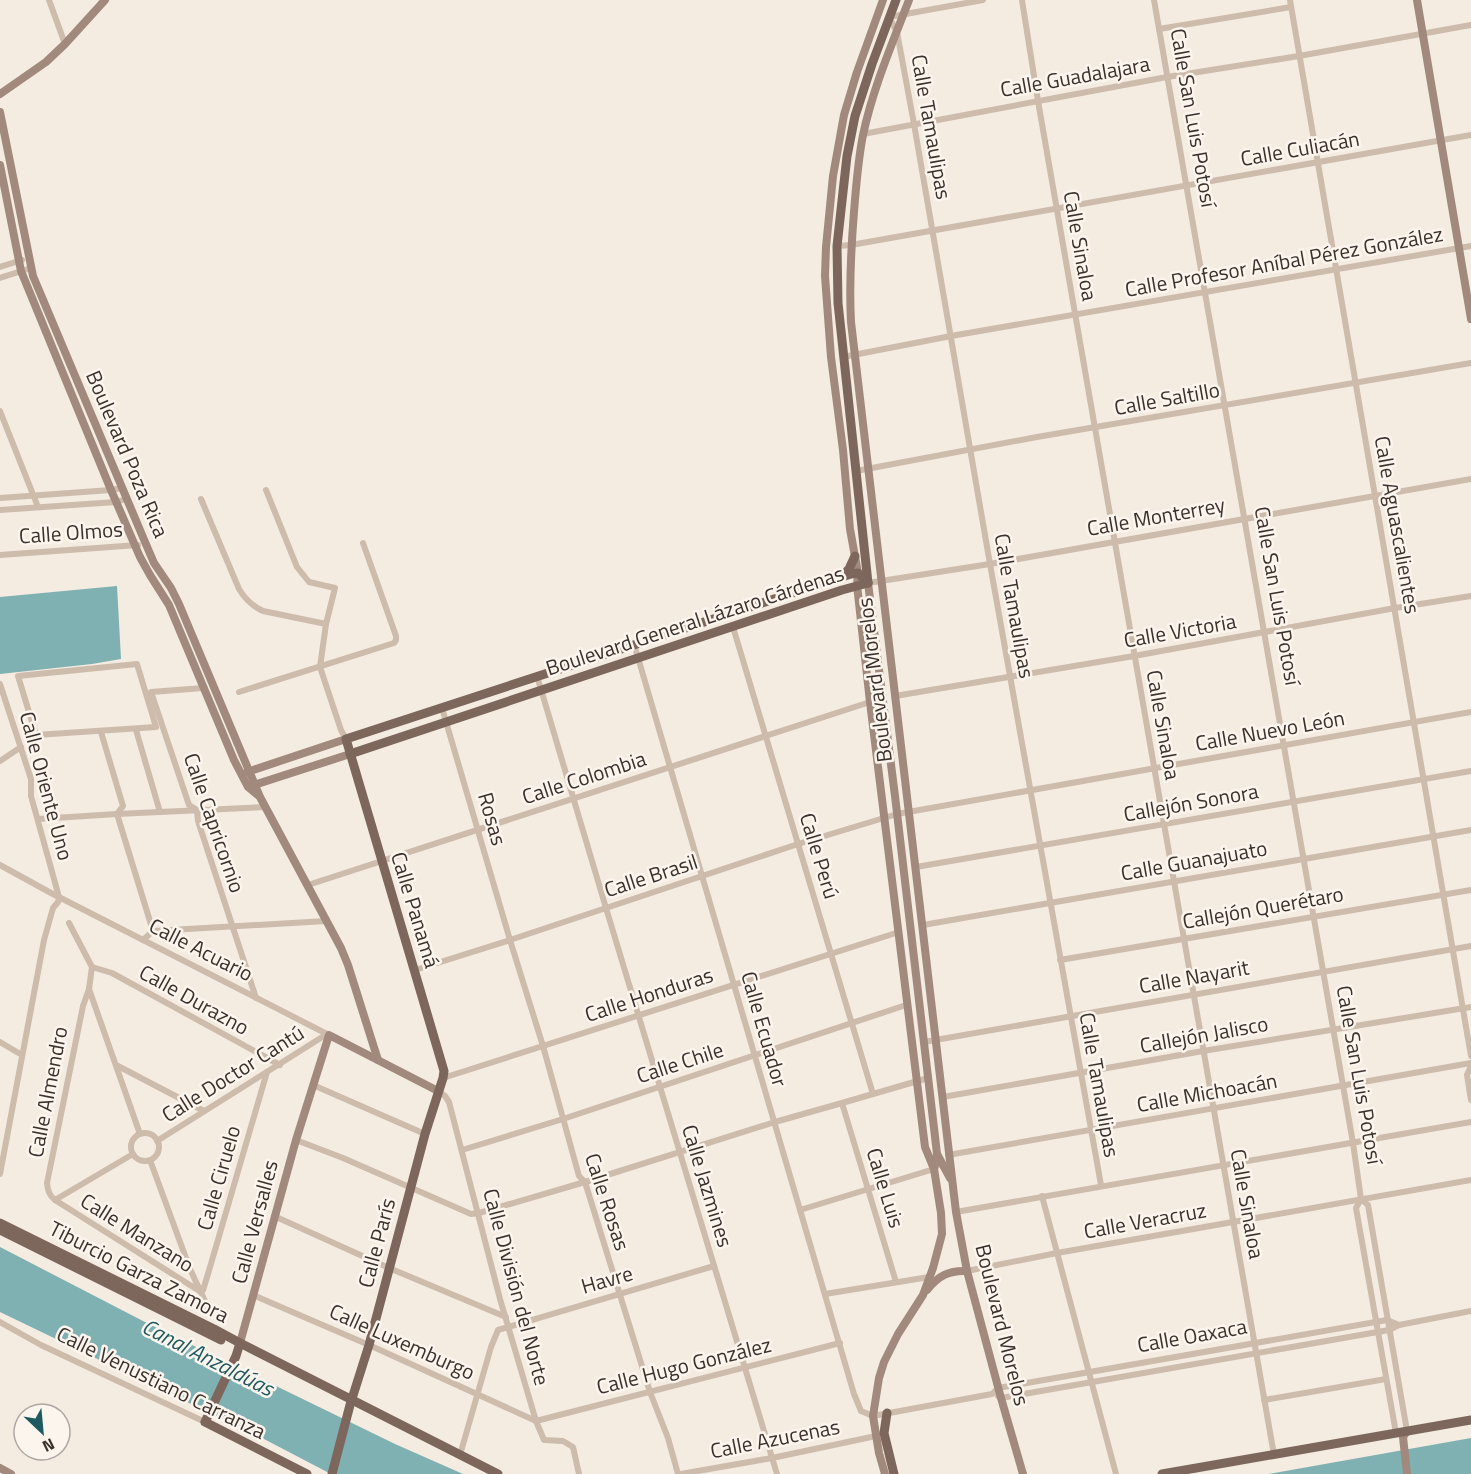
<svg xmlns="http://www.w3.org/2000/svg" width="1471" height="1474" viewBox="0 0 1471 1474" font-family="'Titillium Web',sans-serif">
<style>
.water{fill:#7fb0b2}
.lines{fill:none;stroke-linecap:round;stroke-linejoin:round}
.street{stroke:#cdbbac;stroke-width:6}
.secondary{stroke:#a18a7d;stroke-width:8}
.primary{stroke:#7d675c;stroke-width:9}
.labels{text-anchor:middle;stroke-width:5;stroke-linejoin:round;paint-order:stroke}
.street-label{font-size:21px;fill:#3b302b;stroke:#fbf5ee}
.water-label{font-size:22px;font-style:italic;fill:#1f5a5e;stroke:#fbf5ee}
</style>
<rect width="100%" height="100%" fill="#f4ebe1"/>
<g class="water">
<path d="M117 586 121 659 92 664 0 674V597Z"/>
<path d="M0 1247 143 1321 395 1444 463 1474H331L264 1439 0 1312Z"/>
<path d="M1471 1438V1474H1268Z"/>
</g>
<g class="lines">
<g class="street">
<path d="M49 0 65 44"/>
<path d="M983 0 889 17 897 32 914 124 990 564 1101 1185"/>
<path d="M1022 0 1038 101 1274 1455"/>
<path d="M1154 0 1353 1143 1361 1199 1368 1205 1407 1431"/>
<path d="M1290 0 1471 1056"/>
<path d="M1159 29 1291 7"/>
<path d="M863 134 1167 77 1299 56 1471 25"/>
<path d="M837 246 851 245 1471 135"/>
<path d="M0 267 22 260"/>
<path d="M0 278 31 268"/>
<path d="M843 357 951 336 1471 246"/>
<path d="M0 411 38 507"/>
<path d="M856 471 1037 437 1471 363"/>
<path d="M266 490 297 567 309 582 335 588 326 624 320 667 341 730 346 739"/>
<path d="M0 498 111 490 122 488"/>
<path d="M201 499 239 589C245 599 252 606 263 611L326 624"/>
<path d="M0 510 116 502 126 499"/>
<path d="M0 555 138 545"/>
<path d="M868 583 990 564 1471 479"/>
<path d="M733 627 873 1094"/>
<path d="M634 644 854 1394 861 1411 873 1416 992 1394 998 1388 1387 1320 1399 1325"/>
<path d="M137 664 156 727 36 735 18 676Z"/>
<path d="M537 676 606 908 777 1474"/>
<path d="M0 684 31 779V796L59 897"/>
<path d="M203 688 151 692 189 805 197 810 198 821 256 998"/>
<path d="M239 692 394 643 396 640V636L363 543"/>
<path d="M895 696 1134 656 1395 608 1471 596"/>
<path d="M442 708 510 940 543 1046 579 1176 585 1182 650 1392 668 1438 678 1474"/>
<path d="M136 730 160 812"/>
<path d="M101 732 123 806 117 814 153 931"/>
<path d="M0 761 21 747"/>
<path d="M38 819 117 814 266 807"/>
<path d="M0 865 51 893 329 1035"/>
<path d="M916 867 1471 771"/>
<path d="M308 885 870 702"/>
<path d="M69 923 92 967 89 989 140 1134"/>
<path d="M923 925 1471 830"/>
<path d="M143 940 153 931 326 921"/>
<path d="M1060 960 1471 890"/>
<path d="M92 967 112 973 280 1065"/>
<path d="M415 970 510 940 798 844 897 814 1471 712"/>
<path d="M89 989 83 1006 47 1183C48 1191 49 1195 55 1200L201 1292 203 1290 208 1274 267 1072"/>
<path d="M0 1042 22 1055"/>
<path d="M924 1042 1471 946"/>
<path d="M118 1066 204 1111"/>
<path d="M1471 1066 1467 1075 1471 1100"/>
<path d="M443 1078 899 932"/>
<path d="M313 1085 425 1134"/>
<path d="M438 1091 445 1096 449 1102 500 1299 536 1421 544 1440 563 1441 573 1447 579 1474"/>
<path d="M943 1097 1203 1051 1471 1007"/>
<path d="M842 1103 896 1282"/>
<circle cx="145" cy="1147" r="14"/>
<path d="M296 1140 343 1158 471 1214 479 1213 585 1182 775 1122 842 1103 928 1078"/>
<path d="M157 1141 327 1034"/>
<path d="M462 1150 563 1119 906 1005"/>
<path d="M948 1155 1471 1063"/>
<path d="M150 1160 190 1269 211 1314"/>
<path d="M0 1174 44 940 53 908 58 902 59 897"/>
<path d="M1042 1196 1116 1474"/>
<path d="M1361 1199 1356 1208 1396 1433"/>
<path d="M55 1200 133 1154"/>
<path d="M800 1210 934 1169 937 1166"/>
<path d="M956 1212 1471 1122"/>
<path d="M274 1216 389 1268 506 1317"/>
<path d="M967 1271 1057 1253 1471 1180"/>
<path d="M825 1294 929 1277"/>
<path d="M253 1295 369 1345 536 1421"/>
<path d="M0 1322 41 1345 205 1422"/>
<path d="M998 1396 1001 1398 1389 1330 1399 1325 1471 1311"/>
<path d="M1264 1400 1386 1379"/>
<path d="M536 1421 840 1343"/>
<path d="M460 1455 491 1347 498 1330 714 1266"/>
<path d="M681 1474 772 1458 876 1436"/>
</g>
<g class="secondary">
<path d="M883 0 857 72 844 115 833 176 826 247 825 276 831 357 843 450 850 529 858 573 857 585 870 702 925 1147 934 1169"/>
<path d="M909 0C892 44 873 88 863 135 858 160 856 186 854 212 851 249 849 285 851 322L956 1212 967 1271 1001 1398 1023 1474"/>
<path d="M1417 0 1471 319"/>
<path d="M0 94 46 62 65 44 105 0"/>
<path d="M0 112 33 276 145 542 154 563 171 588 179 604 260 797 341 948 348 965 378 1060"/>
<path d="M0 165 21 271 111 490 140 557 150 575 169 605 234 760 248 787 259 796"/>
<path d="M868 583 895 796 934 1128 937 1154 934 1169 941 1213 942 1234 933 1268 923 1295 898 1334 884 1362 879 1378 873 1416 879 1453 885 1474"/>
<path d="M247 772 346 739"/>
<path d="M251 786 350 754"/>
<path d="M937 1154 950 1178"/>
<path d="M927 1290C938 1276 949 1270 967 1271"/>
<path d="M240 1343 296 1140 329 1035 438 1091"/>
<path d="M1407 1431 1403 1437 1407 1474"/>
<path d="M0 1468 11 1474"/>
</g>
<g class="primary">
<path d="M842 576 849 569 855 556"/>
<path d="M868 583 838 303 837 246 847 156 855 116 872 64 896 0"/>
<path d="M350 754 842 590 868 583"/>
<path d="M0 1223 214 1329 240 1343 498 1474"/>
<path d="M0 1230 221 1340"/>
<path d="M240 1343 236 1356 205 1422 307 1474"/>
<path d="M887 1413 884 1433 894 1474"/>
<path d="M332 1474 350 1405 369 1345 425 1134 443 1078 444 1071 346 739 851 574 858 573 868 583"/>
<path d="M1162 1474 1471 1420"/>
</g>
</g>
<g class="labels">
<g class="street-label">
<text transform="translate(1075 77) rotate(-10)" y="7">Calle Guadalajara</text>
<text transform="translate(1193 118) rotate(80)" y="7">Calle San Luis Potosí</text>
<text transform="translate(931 127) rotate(80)" y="7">Calle Tamaulipas</text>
<text transform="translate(1300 149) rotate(-10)" y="7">Calle Culiacán</text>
<text transform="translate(1080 246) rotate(80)" y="7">Calle Sinaloa</text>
<text transform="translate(1284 262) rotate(-10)" y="7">Calle Profesor Aníbal Pérez González</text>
<text transform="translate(1167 399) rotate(-10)" y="7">Calle Saltillo</text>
<text transform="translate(127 454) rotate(67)" y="7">Boulevard Poza Rica</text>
<text transform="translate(1156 517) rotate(-10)" y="7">Calle Monterrey</text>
<text transform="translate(1397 525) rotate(80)" y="7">Calle Aguascalientes</text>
<text transform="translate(71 533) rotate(-4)" y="7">Calle Olmos</text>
<text transform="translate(1277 596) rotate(80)" y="7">Calle San Luis Potosí</text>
<text transform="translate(1014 606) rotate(80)" y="7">Calle Tamaulipas</text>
<text transform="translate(695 621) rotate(-18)" y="7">Boulevard General Lázaro Cárdenas</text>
<text transform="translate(1180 631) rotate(-10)" y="7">Calle Victoria</text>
<text transform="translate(875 680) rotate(-97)" y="7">Boulevard Morelos</text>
<text transform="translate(1163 725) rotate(80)" y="7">Calle Sinaloa</text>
<text transform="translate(1270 731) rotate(-10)" y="7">Calle Nuevo León</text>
<text transform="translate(584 778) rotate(-18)" y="7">Calle Colombia</text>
<text transform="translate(46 786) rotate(75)" y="7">Calle Oriente Uno</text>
<text transform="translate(1191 803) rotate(-10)" y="7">Callejón Sonora</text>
<text transform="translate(492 819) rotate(74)" y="7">Rosas</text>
<text transform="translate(214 823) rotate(71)" y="7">Calle Capricornio</text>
<text transform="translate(819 856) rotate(73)" y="7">Calle Perú</text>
<text transform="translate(1194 861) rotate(-10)" y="7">Calle Guanajuato</text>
<text transform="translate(651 876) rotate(-18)" y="7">Calle Brasil</text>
<text transform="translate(1263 908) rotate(-10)" y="7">Callejón Querétaro</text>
<text transform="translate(415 910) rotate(73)" y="7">Calle Panamá</text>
<text transform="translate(201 950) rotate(27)" y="7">Calle Acuario</text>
<text transform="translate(1194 977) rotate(-10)" y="7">Calle Nayarit</text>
<text transform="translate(649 995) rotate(-18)" y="7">Calle Honduras</text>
<text transform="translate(194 1000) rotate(29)" y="7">Calle Durazno</text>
<text transform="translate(764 1029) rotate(74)" y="7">Calle Ecuador</text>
<text transform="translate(1204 1035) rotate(-10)" y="7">Callejón Jalisco</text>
<text transform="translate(680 1063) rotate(-18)" y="7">Calle Chile</text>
<text transform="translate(233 1074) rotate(-32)" y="7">Calle Doctor Cantú</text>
<text transform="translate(1359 1075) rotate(80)" y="7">Calle San Luis Potosí</text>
<text transform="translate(1099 1085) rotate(80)" y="7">Calle Tamaulipas</text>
<text transform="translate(48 1092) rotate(-79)" y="7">Calle Almendro</text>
<text transform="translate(1207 1093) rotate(-10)" y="7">Calle Michoacán</text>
<text transform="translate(219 1178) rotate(-74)" y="7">Calle Ciruelo</text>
<text transform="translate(707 1186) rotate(73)" y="7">Calle Jazmines</text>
<text transform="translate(885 1188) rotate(73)" y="7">Calle Luis</text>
<text transform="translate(607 1202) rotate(72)" y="7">Calle Rosas</text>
<text transform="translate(1247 1204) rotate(80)" y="7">Calle Sinaloa</text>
<text transform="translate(1145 1221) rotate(-10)" y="7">Calle Veracruz</text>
<text transform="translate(255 1222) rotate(-75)" y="7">Calle Versalles</text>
<text transform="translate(137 1233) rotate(32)" y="7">Calle Manzano</text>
<text transform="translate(377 1243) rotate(-75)" y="7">Calle París</text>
<text transform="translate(139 1272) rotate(27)" y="7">Tiburcio Garza Zamora</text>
<text transform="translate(607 1280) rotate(-16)" y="7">Havre</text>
<text transform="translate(516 1287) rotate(75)" y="7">Calle División del Norte</text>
<text transform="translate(1002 1325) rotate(76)" y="7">Boulevard Morelos</text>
<text transform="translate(1192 1336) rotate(-10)" y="7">Calle Oaxaca</text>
<text transform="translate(402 1342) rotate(24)" y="7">Calle Luxemburgo</text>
<text transform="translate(684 1366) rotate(-14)" y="7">Calle Hugo González</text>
<text transform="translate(161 1383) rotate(26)" y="7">Calle Venustiano Carranza</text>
<text transform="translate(775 1439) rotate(-11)" y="7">Calle Azucenas</text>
</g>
<g class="water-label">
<text transform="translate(208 1357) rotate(27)" y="8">Canal Anzaldúas</text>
</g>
</g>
<g transform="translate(42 1432) rotate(154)"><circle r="28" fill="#fbf5ee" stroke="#aea6a0" stroke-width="1.5"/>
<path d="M0-4.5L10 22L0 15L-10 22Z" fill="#1f5a5e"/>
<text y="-9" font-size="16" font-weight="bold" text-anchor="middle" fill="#3b302b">N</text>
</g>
</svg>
